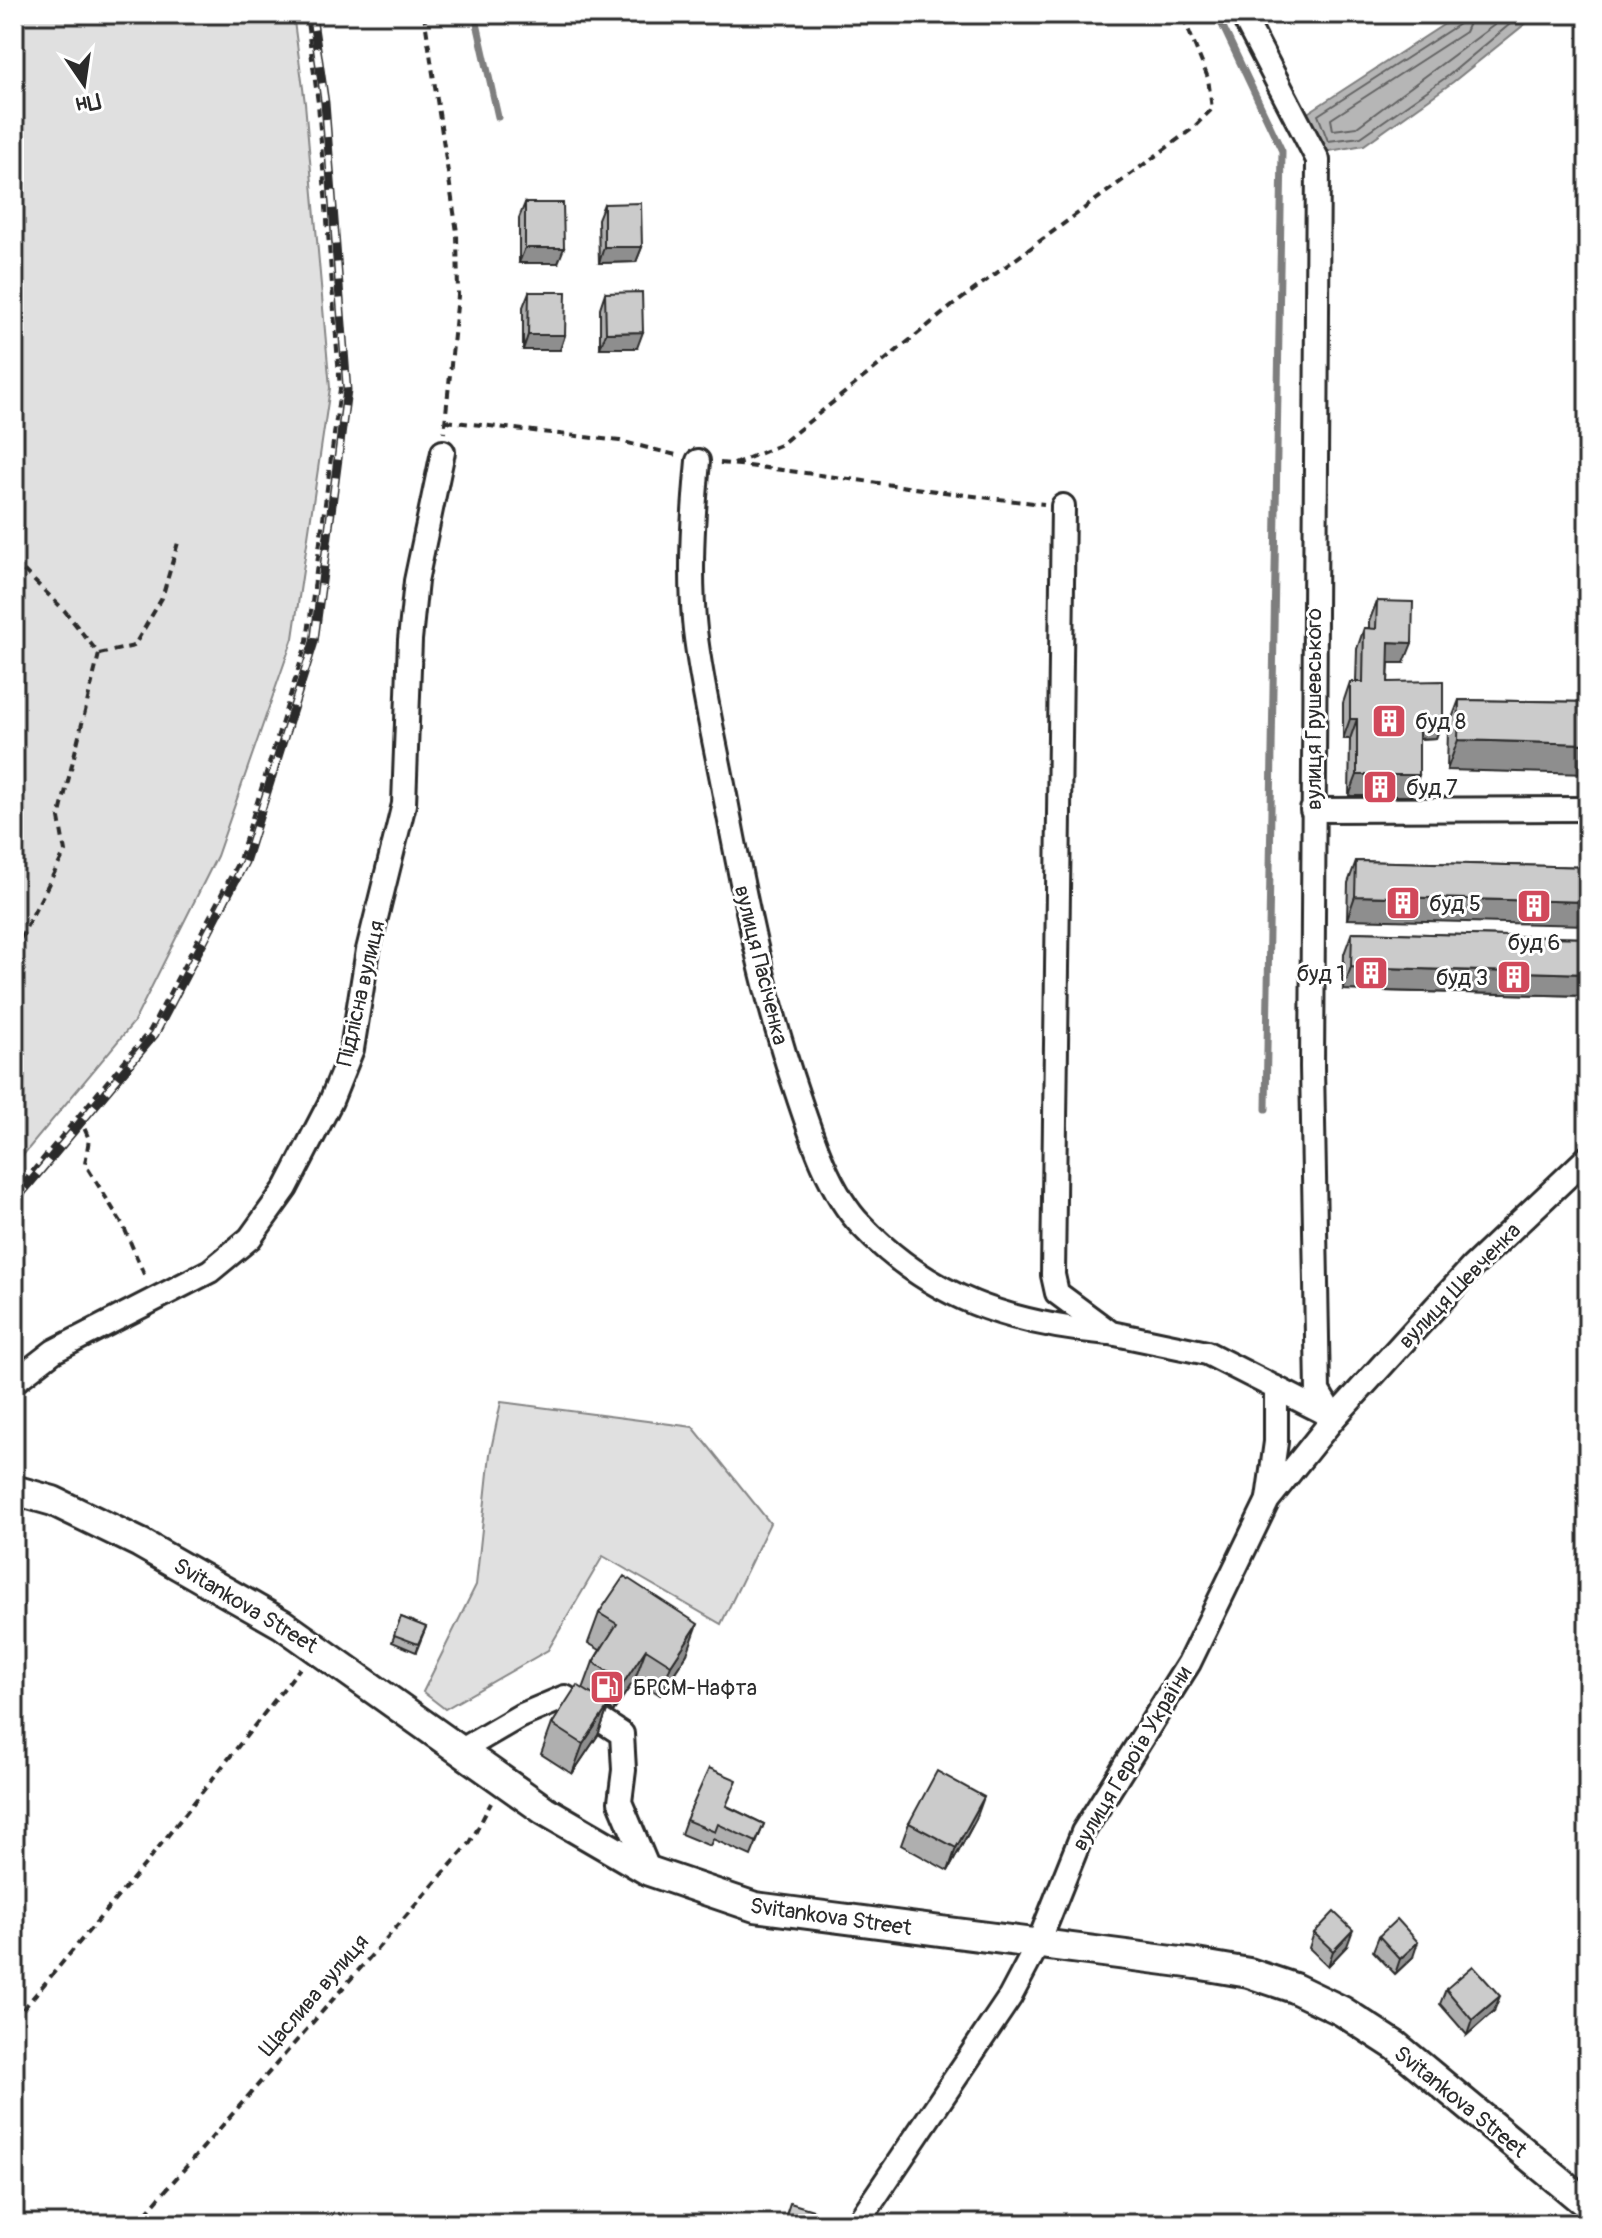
<svg xmlns="http://www.w3.org/2000/svg" width="1602" height="2238" viewBox="0 0 1602 2238" font-family="Pangolin,sans-serif">
<style>
.green{fill:#e0e0e0;stroke:#868686;stroke-width:2}
.water{fill:#b6b6b6;stroke:#7e7e7e;stroke-width:2}
.lines{fill:none;stroke-linecap:round;stroke-linejoin:round}
.shore{stroke:#636363;stroke-width:2}
.stream{stroke:#7e7e7e;stroke-width:7}
.minor-casing{stroke:#2b2b2b;stroke-width:28}
.major-casing{stroke:#2b2b2b;stroke-width:34}
.path{stroke:#2b2b2b;stroke-width:4;stroke-dasharray:8 6;stroke-linecap:butt}
.minor{stroke:#fff;stroke-width:22}
.major{stroke:#fff;stroke-width:28}
.rail-casing{stroke:#2b2b2b;stroke-width:9}
.rail{stroke:#fff;stroke-width:6;stroke-dasharray:18;stroke-linecap:butt}
.wall{fill:#afafaf;stroke:#2b2b2b;stroke-width:2}
.shaded-wall{fill:#8e8e8e;stroke:#2b2b2b;stroke-width:2}
.building{fill:#cbcbcb;stroke:#2b2b2b;stroke-width:2}
.labels{text-anchor:middle;stroke-width:6;stroke-linejoin:round;paint-order:stroke}
.street-label{font-size:22px;fill:#2b2b2b;stroke:#fff}
.poi-label{font-size:22px;fill:#2b2b2b;stroke:#fff;text-anchor:start}
</style>
<rect width="100%" height="100%" fill="#fff"/>
<filter id="ink" filterUnits="userSpaceOnUse"><feTurbulence type="fractalNoise" baseFrequency=".0125" numOctaves="2"/><feDisplacementMap in="SourceGraphic" scale="16" xChannelSelector="R" yChannelSelector="G"/><feConvolveMatrix kernelMatrix="1 2 1 2 8 2 1 2 1" color-interpolation-filters="sRGB"/></filter>
<g filter="url(#ink)">
<g class="green">
<path d="M14 14H293L305 103 330 388 293 638 217 856 134 1022 14 1166Z"/>
<path d="M501 1402 693 1427 770 1523 721 1624 603 1556 548 1650 445 1709 423 1692 476 1585 490 1454Z"/>
</g>
<path class="water" d="M1460 14H1529L1530 20 1453 82 1364 145 1324 152 1306 114Z"/>
<g class="lines">
<g class="shore">
<path d="M1463 14 1459 24 1318 115 1328 141 1361 137 1448 76 1522 14"/>
<path d="M1473 14 1465 32 1331 119 1333 130 1357 127 1509 14"/>
</g>
<g class="stream">
<path d="M475 14 498 117"/>
<path d="M1217 14 1282 151 1266 1109"/>
</g>
<g class="minor-casing">
<g id="minor">
<path d="M1242 14 1318 160 1312 1067 1318 1391 1334 1418"/>
<path d="M698 461C693 516 689 575 695 630 701 683 714 737 724 790 744 896 763 994 798 1096 812 1138 830 1193 861 1225 930 1298 1011 1324 1109 1333"/>
<path d="M1063 506 1053 1275 1057 1293 1111 1333 1207 1353 1333 1417"/>
<path d="M1312 810 1588 809"/>
<path d="M14 1382 54 1351 210 1271 250 1238 286 1188 331 1101 352 1049 368 950 404 804 410 640 416 581 443 452"/>
<path d="M1268 1499 1276 1442V1388"/>
<path d="M460 1751 520 1716 565 1697 622 1734 624 1770 620 1802 649 1871"/>
<path d="M857 2224 1010 1997 1038 1944 1083 1832 1189 1663 1268 1500 1334 1418 1472 1267 1588 1157"/>
</g>
</g>
<g class="major-casing">
<path id="major" d="M14 1490 53 1501 140 1543 282 1624 544 1810 649 1871 755 1907 1196 1964 1249 1973 1294 1988 1342 2011 1396 2046 1588 2205"/>
</g>
<g class="path">
<path d="M424 14 457 232 458 296 444 433"/>
<path d="M446 421 620 441 680 456"/>
<path d="M720 463C829 474 935 493 1044 504"/>
<path d="M734 464 780 445 952 306 1192 129 1212 109 1208 78 1182 14"/>
<path d="M14 561 64 610 99 654 59 818 65 852 14 951"/>
<path d="M99 654 134 646 162 598 179 539"/>
<path d="M79 1116 89 1139 85 1164 123 1225 146 1279"/>
<path d="M14 1193 150 1030 239 860 307 641 340 389 318 103 306 14"/>
<path d="M14 2020 147 1862 300 1668"/>
<path d="M136 2224 470 1843 491 1803"/>
</g>
<use href="#minor" class="minor"/>
<use href="#major" class="major"/>
<g class="rail-casing">
<path id="rail" d="M14 1202 155 1034 245 862 314 642 347 390 325 103 312 14"/>
</g>
<use href="#rail" class="rail"/>
</g>
<g class="wall">
<path d="M525 203 558 263H519V218Z"/>
<path d="M604 204 642 247 636 262 599 263 598 219Z"/>
<path d="M529 292 565 335 560 350H523V307Z"/>
<path d="M605 293 637 348H600V308Z"/>
<path d="M1377 601 1404 663H1389L1388 682 1443 718 1436 738 1419 739V775L1411 796H1349L1350 739H1343V703L1350 682H1356L1357 649 1364 628H1369V622Z"/>
<path d="M1459 700 1588 702 1447 770 1448 729Z"/>
<path d="M1356 861 1588 867 1347 919 1348 883Z"/>
<path d="M1352 932 1588 938V996L1343 990 1344 954Z"/>
<path d="M599 1613 687 1654 660 1695 635 1679 613 1712 608 1708 598 1735 572 1774 541 1754 552 1724 583 1689 593 1662 600 1650 588 1643Z"/>
<path d="M401 1617 426 1627 416 1652 392 1642Z"/>
<path d="M727 1806 764 1824 751 1856 713 1839 710 1846 681 1834 686 1820Z"/>
<path d="M976 1819 948 1871 901 1845 909 1823Z"/>
<path d="M1314 1933 1347 1946 1328 1966 1309 1948Z"/>
<path d="M1379 1936 1413 1957 1395 1974 1373 1951Z"/>
<path d="M1446 1989 1494 2011 1467 2035 1440 2004Z"/>
</g>
<g class="shaded-wall">
<path d="M604 247H642L636 262 599 263Z"/>
<path d="M525 248H564L558 263H519Z"/>
<path d="M643 332 637 348H600L606 333Z"/>
<path d="M528 335H565L560 350H523Z"/>
<path d="M1389 642 1412 643 1404 663H1382Z"/>
<path d="M1419 718H1443L1436 738 1412 739Z"/>
<path d="M1350 719H1357L1350 739H1343Z"/>
<path d="M1458 740 1588 744V774L1447 770Z"/>
<path d="M1357 775H1419L1411 796H1349Z"/>
<path d="M1355 896 1588 902V925L1347 919Z"/>
<path d="M1351 967 1588 974V996L1343 990Z"/>
<path d="M698 1624 687 1654 660 1695 671 1665Z"/>
<path d="M646 1649 635 1679 613 1712 624 1682Z"/>
<path d="M609 1705 598 1735 572 1774 583 1744Z"/>
<path d="M984 1797 976 1819 948 1871 956 1848Z"/>
<path d="M1353 1930 1347 1946 1328 1966 1333 1951Z"/>
<path d="M1418 1942 1413 1957 1395 1974 1400 1959Z"/>
<path d="M1500 1996 1494 2011 1467 2035 1472 2020Z"/>
</g>
<g class="building">
<path d="M525 203H563L564 248H525Z"/>
<path d="M641 203 642 247H604V204Z"/>
<path d="M529 292H566L565 335H528Z"/>
<path d="M642 292 643 332 606 333 605 293Z"/>
<path d="M1377 601 1413 602 1412 643 1389 642 1388 682 1443 681V718H1419V775H1357V719H1350V682H1363L1364 628 1376 629Z"/>
<path d="M1459 700 1588 702V744L1458 740Z"/>
<path d="M1356 861 1588 867V902L1355 896Z"/>
<path d="M1352 932 1588 938V974L1351 967Z"/>
<path d="M624 1576 698 1624 671 1665 646 1649 624 1682 593 1662 617 1624 599 1613Z"/>
<path d="M401 1617 426 1627 418 1644 394 1635Z"/>
<path d="M577 1685 609 1705 583 1744 552 1724Z"/>
<path d="M709 1768 737 1780 726 1806 764 1824 756 1842 718 1824 715 1832 686 1820Z"/>
<path d="M937 1771 984 1797 956 1848 909 1823Z"/>
<path d="M1334 1912 1353 1930 1333 1951 1314 1933Z"/>
<path d="M1397 1919 1418 1942 1400 1959 1379 1936Z"/>
<path d="M1473 1966 1500 1996 1472 2020 1446 1989Z"/>
<path d="M790 2203 813 2210 809 2224H783Z"/>
</g>
</g>
<defs>
<g id="building-square" transform="scale(1.8)"><rect x="-9" y="-9" width="18" height="18" rx="4" fill="#d1495b" stroke="#fff"/><path d="M-4-6H4V6H1V3H-1V6H-4ZM-2.5-4.3h1.7v1.8h-1.7ZM.8-4.3h1.7v1.8H.8ZM-2.5-1h1.7V.8h-1.7ZM.8-1h1.7V.8H.8Z" fill="#fff"/></g>
<g id="fuel-square" transform="scale(1.8)"><rect x="-9" y="-9" width="18" height="18" rx="4" fill="#d1495b" stroke="#fff"/><path d="M-5.5-6h7V0h2V4h1.3V-2.5L3-4.5l.8-.8L6-3V5H2.5V1h-1V6h-7ZM-4.2-4.7v3.2H.2V-4.7Z" fill="#fff"/></g>
</defs>
<g fill-rule="evenodd">
<use href="#building-square" x="1389" y="721"/>
<use href="#building-square" x="1380" y="787"/>
<use href="#building-square" x="1403" y="903"/>
<use href="#building-square" x="1534" y="906"/>
<use href="#building-square" x="1371" y="973"/>
<use href="#building-square" x="1514" y="977"/>
<use href="#fuel-square" x="607" y="1687"/>
</g>
<g class="labels">
<g class="street-label">
<text transform="translate(1313 709) rotate(-90)" y="8">вулиця Грушевського</text>
<text transform="translate(762 965) rotate(76)" y="8">вулиця Пасіченка</text>
<text transform="translate(360 993) rotate(-77)" y="8">Підлісна вулиця</text>
<text transform="translate(1459 1285) rotate(-46)" y="8">вулиця Шевченка</text>
<text transform="translate(246 1605) rotate(31)" y="8">Svitankova Street</text>
<text transform="translate(1131 1758) rotate(-59)" y="8">вулиця Героїв України</text>
<text transform="translate(831 1916) rotate(8)" y="8">Svitankova Street</text>
<text transform="translate(313 1995) rotate(-49)" y="8">Щаслива вулиця</text>
<text transform="translate(1461 2101) rotate(39)" y="8">Svitankova Street</text>
</g>
<g class="poi-label">
<text x="1415" y="729">буд 8</text>
<text x="1406" y="795">буд 7</text>
<text x="1429" y="911">буд 5</text>
<text x="1534" y="950" text-anchor="middle">буд 6</text>
<text x="1345" y="981" text-anchor="end">буд 1</text>
<text x="1488" y="985" text-anchor="end">буд 3</text>
<text x="633" y="1695">БРСМ-Нафта</text>
</g>
</g>
<rect width="1602" height="2238" fill="none" stroke="#fff" stroke-width="48"/>
<rect x="24" y="24" width="1554" height="2190" fill="none" stroke="#2b2b2b" stroke-width="3" filter="url(#ink)"/>
<g transform="translate(84 84) rotate(167)" stroke="#ffffff" stroke-width="6" paint-order="stroke">
<path d="M0-6L14 30L0 20L-14 30Z" fill="#2b2b2b"/>
<text y="-12" font-size="22" font-weight="bold" text-anchor="middle" fill="#2b2b2b">Пн</text>
</g>
</svg>
